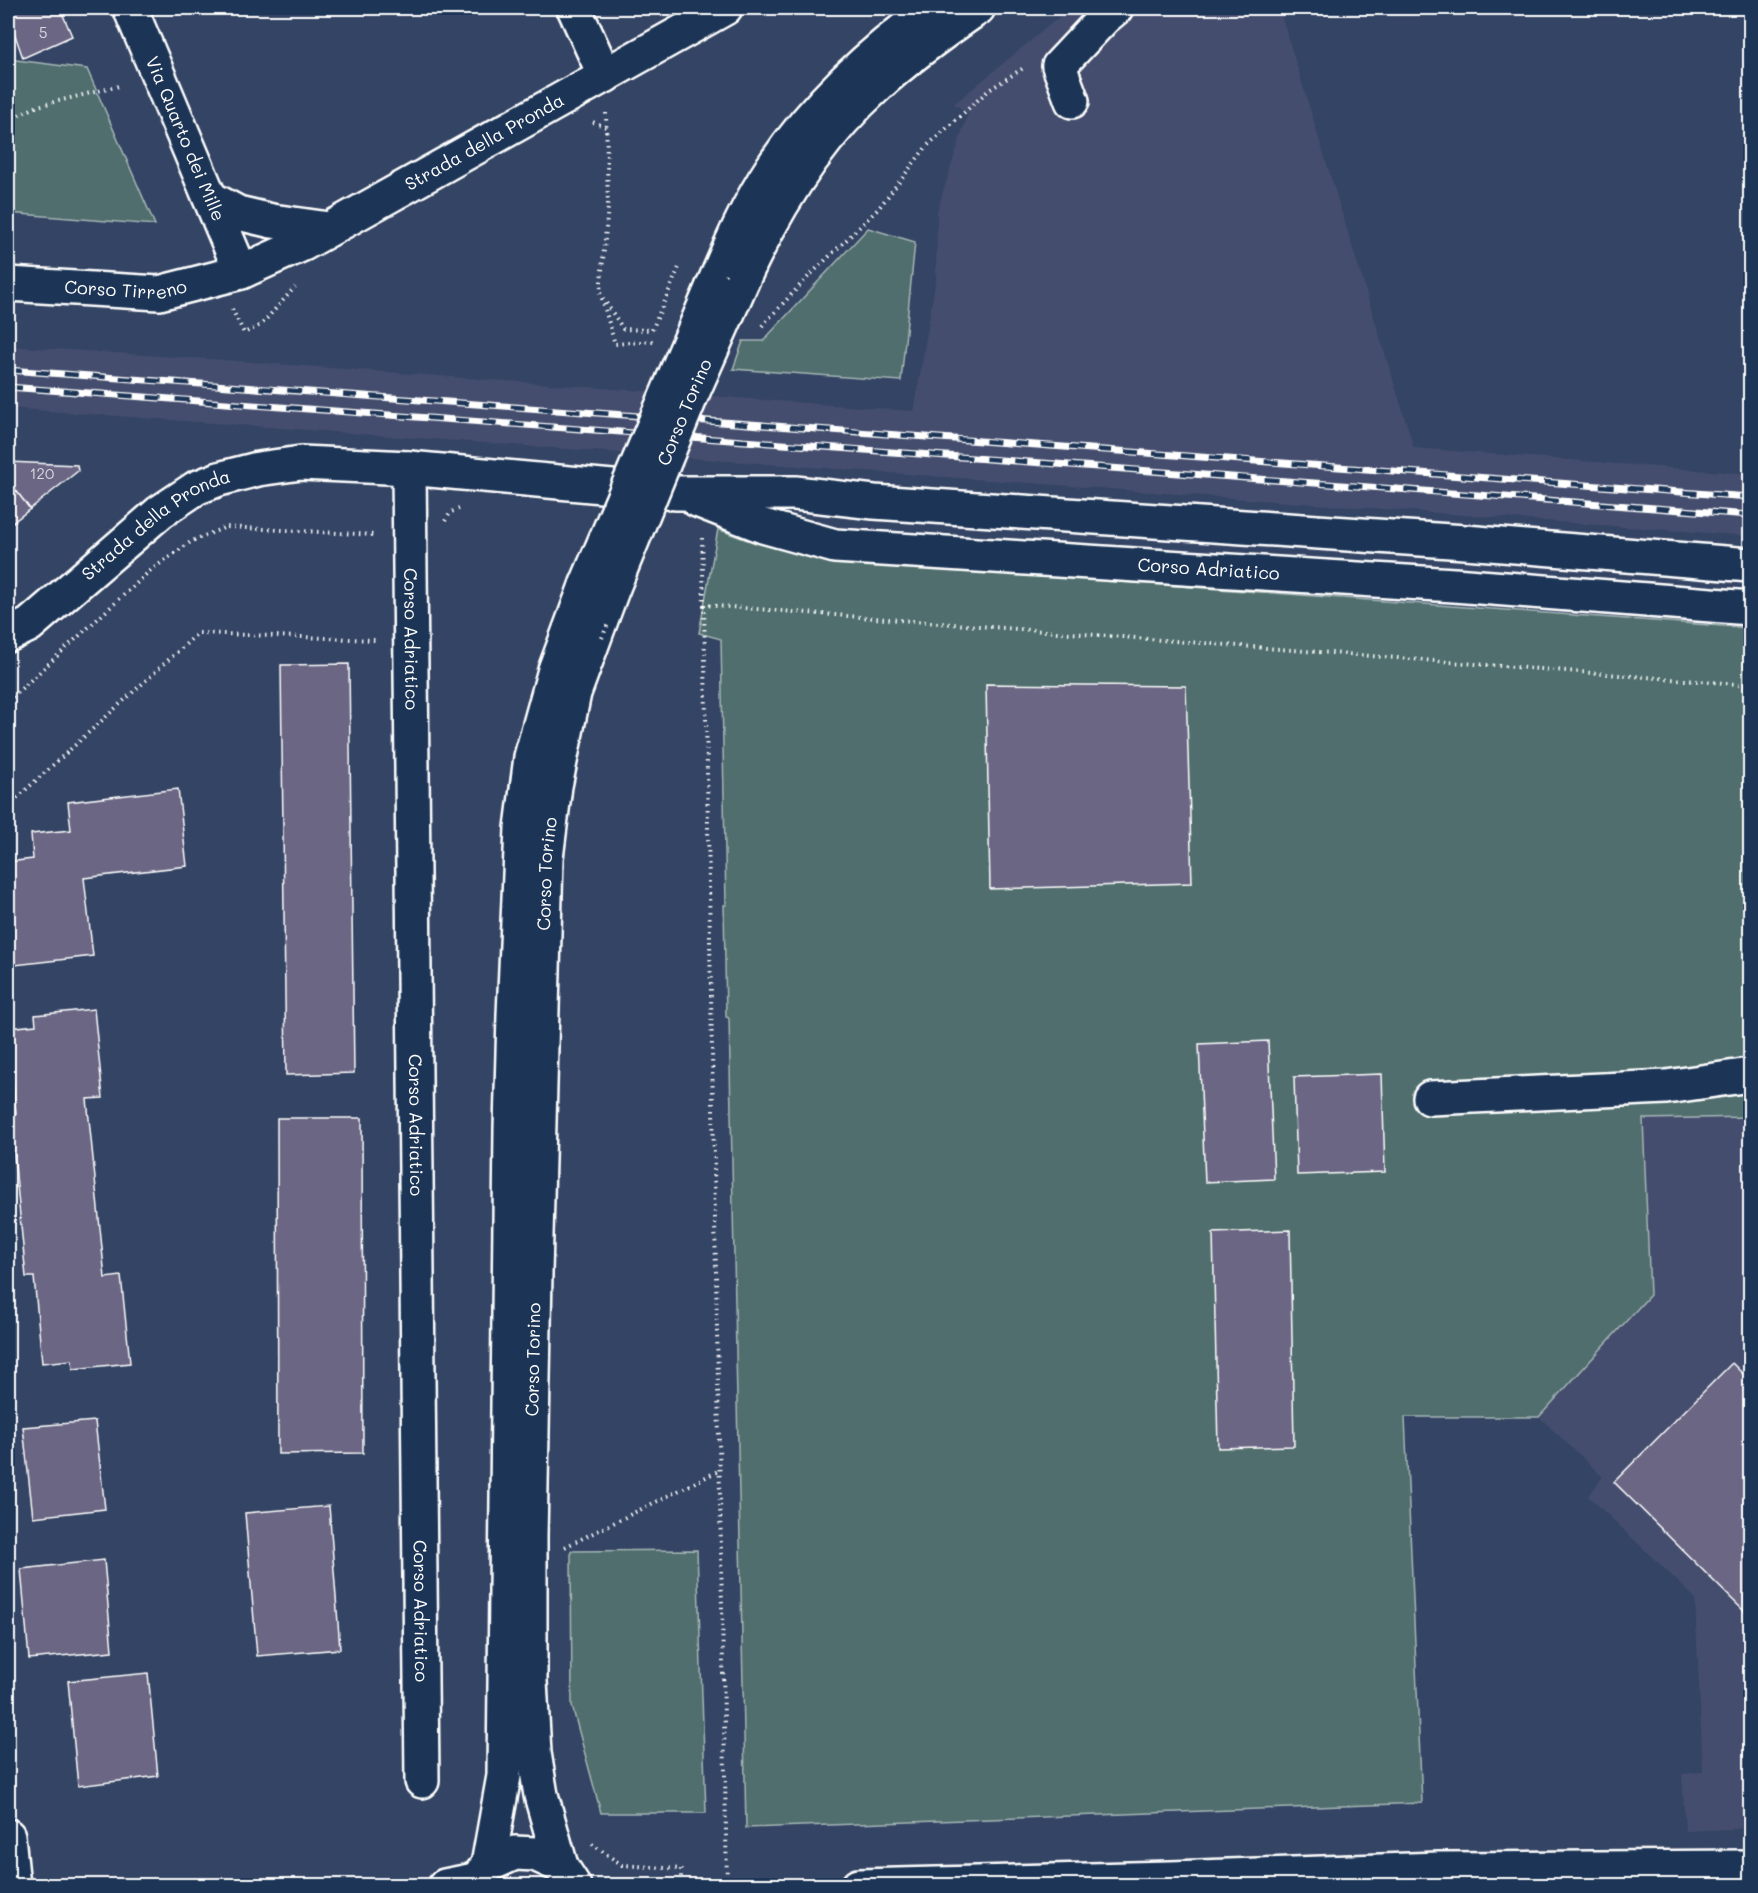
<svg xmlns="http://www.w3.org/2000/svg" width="1758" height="1893" viewBox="0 0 1758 1893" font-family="Mali,sans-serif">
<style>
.built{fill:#444e6e}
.green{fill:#4f6e6d;stroke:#a7b6b6;stroke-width:1.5}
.building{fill:#6a6684;stroke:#fff;stroke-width:1.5}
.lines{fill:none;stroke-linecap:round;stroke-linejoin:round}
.minor-casing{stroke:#fff;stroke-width:38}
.path{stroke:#fff;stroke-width:4;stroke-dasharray:1.5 4.5;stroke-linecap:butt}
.minor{stroke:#1d3557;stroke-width:33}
.rail-casing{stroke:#fff;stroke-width:7}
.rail{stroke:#1d3557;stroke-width:4.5;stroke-dasharray:14;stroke-linecap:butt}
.minor-bridge-casing{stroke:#fff;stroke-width:38;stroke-linecap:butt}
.path-bridge{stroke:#fff;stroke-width:4;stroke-dasharray:1.5 4.5;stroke-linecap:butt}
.minor-bridge{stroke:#1d3557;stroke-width:33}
.labels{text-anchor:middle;stroke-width:4.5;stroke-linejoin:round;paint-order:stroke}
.number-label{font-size:15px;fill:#dad9e0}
.street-label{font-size:18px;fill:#fff;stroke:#1d3557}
</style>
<rect width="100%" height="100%" fill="#344464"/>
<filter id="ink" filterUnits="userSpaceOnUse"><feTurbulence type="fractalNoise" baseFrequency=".0167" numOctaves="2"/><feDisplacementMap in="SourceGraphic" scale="12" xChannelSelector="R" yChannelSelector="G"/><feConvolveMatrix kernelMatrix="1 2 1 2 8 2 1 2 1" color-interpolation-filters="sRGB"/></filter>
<g filter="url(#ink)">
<g class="built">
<path d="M1070 8H1279L1414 448 1750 474V536L8 408V346L238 361 914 411 936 278 937 211 968 113 954 104Z"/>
<path d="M1750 1117V1828L1685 1831 1682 1774 1703 1772 1695 1598 1588 1496 1603 1477 1539 1417 1650 1295 1643 1119Z"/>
</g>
<g class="green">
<path d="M8 59 87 69 155 225 8 213Z"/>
<path d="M868 228 915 242 901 381 733 369 743 341H763Z"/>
<path d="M718 529C764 548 801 555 851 562L1750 628V1117L1643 1119 1650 1295 1539 1417H1405L1422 1803 746 1828 729 1018 726 1017 724 905H726L721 639 699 633Z"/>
<path d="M697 1550 706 1813H601L572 1706 571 1551Z"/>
</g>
<g class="building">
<path d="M8 8H60L72 36 23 58 14 32 8 35Z"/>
<path d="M8 462 77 465 78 471 30 509 8 480Z"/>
<path d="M8 480 30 509 8 526Z"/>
<path d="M349 664 354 1073 286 1075 281 665Z"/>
<path d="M986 684 1186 686 1192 883 990 889Z"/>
<path d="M178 789 187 866 84 878 93 956 15 965 8 903V862L33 859 31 834 71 830 68 802Z"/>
<path d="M94 1009 103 1098 87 1099 105 1278 121 1276 130 1363 73 1369 72 1360 42 1363 34 1277H26L10 1114H16L8 1028 36 1025 35 1015Z"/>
<path d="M1268 1041 1274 1179 1205 1182 1199 1044Z"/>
<path d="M1382 1074 1385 1172 1297 1175 1294 1077Z"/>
<path d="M277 1118H362L363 1453 278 1454Z"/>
<path d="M1290 1230 1294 1446 1218 1448 1213 1233Z"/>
<path d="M1732 1363 1750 1381V1617L1614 1482Z"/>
<path d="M95 1421 105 1509 33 1517 23 1427Z"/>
<path d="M329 1506 340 1649 257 1656 245 1513Z"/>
<path d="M104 1560 112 1651 29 1659 21 1569Z"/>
<path d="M148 1673 158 1776 78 1786 68 1681Z"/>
</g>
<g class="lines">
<g class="minor-casing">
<g id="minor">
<path id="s1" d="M130 8 241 272"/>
<path d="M574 8 605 76"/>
<path d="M1072 101 1059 66 1104 18 1116 8"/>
<path d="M210 198 238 213 272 221 329 229"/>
<path d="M742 281C775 208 817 140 877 86 908 57 943 32 978 8"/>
<path id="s2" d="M8 284 159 293 241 272 303 244 725 8"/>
<path d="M713 286C730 246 748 204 772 168 815 103 870 53 932 8"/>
<path id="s3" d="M409 468 422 1781"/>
<path id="s4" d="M697 500 763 526 835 546 1454 585 1750 608"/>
<path id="s5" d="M8 635 29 625 160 512 196 488 219 479 258 469 301 463 409 468 677 493H795L874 502 1465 542 1750 565"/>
<path d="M1430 1098 1666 1087 1750 1075"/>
<path d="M8 1836 13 1886"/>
<path d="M488 1865 504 1776 511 1129 514 1015 522 828 531 757 555 670 586 586"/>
<path id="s6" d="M561 1866 541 1795 534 1753 530 1681V1537L535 1273 546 858 555 786 574 693 612 590"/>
<path d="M445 1886 475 1880"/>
<path d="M472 1886 488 1865 515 1853 535 1854 561 1866 574 1886"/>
<path d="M858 1886 1170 1878 1439 1869 1750 1867"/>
</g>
</g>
<g class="path">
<path d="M606 113 608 207 600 292 615 344 653 341"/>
<path d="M8 120 38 106 119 86"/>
<path d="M593 122 606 127"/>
<path d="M603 298 623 329 652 330 680 265"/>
<path d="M232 309 244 333 261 325 295 287"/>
<path d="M762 326 805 280 878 209 927 146 989 90 1025 67"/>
<path d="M445 521 451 512 459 509"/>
<path d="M702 538 704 605 1750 685"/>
<path d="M704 605 727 1886"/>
<path d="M8 701 151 570 192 541 226 527 376 535"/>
<path d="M8 760V763"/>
<path d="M8 806 198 633 376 640"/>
<path d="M565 1547 720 1470"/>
<path d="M592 1844 622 1865 681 1869V1886"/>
</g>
<use href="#minor" class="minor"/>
<g class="rail-casing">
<g id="rail">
<path d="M8 370 1750 497"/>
<path d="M8 387 1750 515"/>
</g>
</g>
<use href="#rail" class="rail"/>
<g class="minor-bridge-casing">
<g id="minor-bridge">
<path d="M586 586 713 286"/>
<path id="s7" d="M612 590 691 396 742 281"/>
</g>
</g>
<path class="path-bridge" d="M602 638 608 624"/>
<use href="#minor-bridge" class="minor-bridge"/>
</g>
</g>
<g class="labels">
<g class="number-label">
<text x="43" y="38">5</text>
<text x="42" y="479">120</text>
</g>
<g class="street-label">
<text dy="6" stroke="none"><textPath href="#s1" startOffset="142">Via Quarto dei Mille</textPath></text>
<text dy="6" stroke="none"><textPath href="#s2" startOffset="512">Strada della Pronda</textPath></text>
<text dy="6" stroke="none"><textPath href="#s2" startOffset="118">Corso Tirreno</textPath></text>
<text dy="6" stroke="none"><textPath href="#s7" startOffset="192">Corso Torino</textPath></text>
<text dy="6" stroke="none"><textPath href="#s5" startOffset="186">Strada della Pronda</textPath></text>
<text dy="6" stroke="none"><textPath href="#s4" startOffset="520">Corso Adriatico</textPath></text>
<text dy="6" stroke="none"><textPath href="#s3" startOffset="171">Corso Adriatico</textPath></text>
<text dy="6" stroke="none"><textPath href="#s6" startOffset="996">Corso Torino</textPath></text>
<text dy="6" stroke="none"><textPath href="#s3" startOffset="657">Corso Adriatico</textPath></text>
<text dy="6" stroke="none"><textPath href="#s6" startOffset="510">Corso Torino</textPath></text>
<text dy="6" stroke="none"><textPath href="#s3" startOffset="1143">Corso Adriatico</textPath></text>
</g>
</g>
<rect width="1758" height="1893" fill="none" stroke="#1d3557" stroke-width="30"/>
<rect x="15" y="15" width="1728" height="1863" fill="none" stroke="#fff" stroke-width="2" filter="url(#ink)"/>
</svg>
